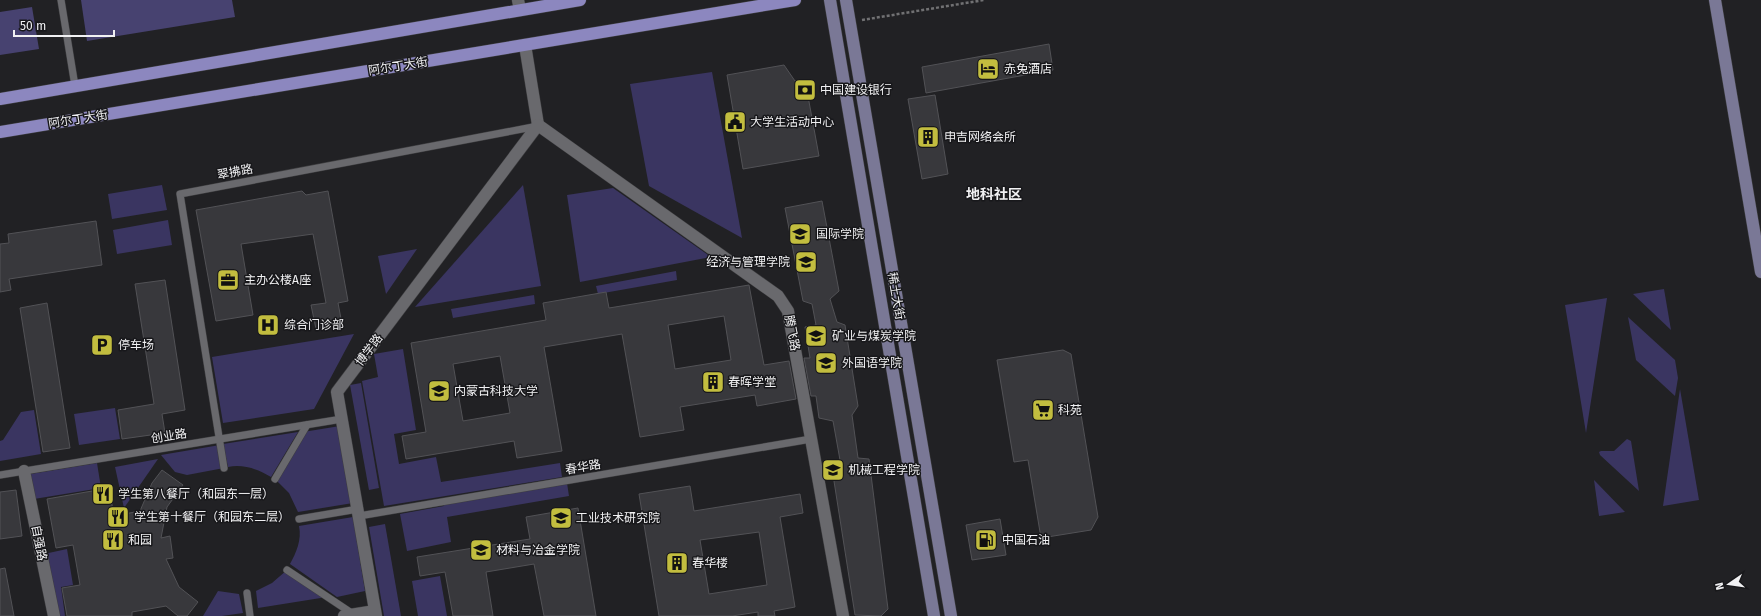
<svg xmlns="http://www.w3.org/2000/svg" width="1761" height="616" viewBox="0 0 1761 616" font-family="'Fira Sans','Noto Sans SC',sans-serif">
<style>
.green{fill:#3a3561}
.forest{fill:#474270}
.building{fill:#38383c;stroke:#525256;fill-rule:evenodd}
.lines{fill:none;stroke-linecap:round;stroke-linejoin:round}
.lane-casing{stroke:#3e3e40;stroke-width:8}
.street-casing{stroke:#3e3e40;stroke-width:13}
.secondary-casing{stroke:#3e3e40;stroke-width:13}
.primary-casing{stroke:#3e3e40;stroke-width:13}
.path{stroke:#717173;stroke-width:2.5;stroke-dasharray:3 2;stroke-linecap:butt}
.lane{stroke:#69696d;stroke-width:7}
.street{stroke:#69696d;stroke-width:12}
.secondary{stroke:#7a7896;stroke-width:12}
.primary{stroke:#8c87bf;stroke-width:12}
.labels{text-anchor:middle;stroke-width:3;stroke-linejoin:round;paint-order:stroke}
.street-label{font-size:12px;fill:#f1f1f3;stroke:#18181b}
.poi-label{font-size:12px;fill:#f1f1f3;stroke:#18181b;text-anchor:start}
.quarter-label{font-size:14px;font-weight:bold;fill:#f1f1f3;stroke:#18181b}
</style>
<rect width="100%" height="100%" fill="#212124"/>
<g class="green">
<path d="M712 72 742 238 649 186 630 84Z"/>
<path d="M162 185 167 210 112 219 108 194Z"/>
<path d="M523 185 541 286 415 307Z"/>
<path d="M613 188 711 257 580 282 567 195Z"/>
<path d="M168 220 172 245 117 254 113 230Z"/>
<path d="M417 249 386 294 378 256Z"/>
<path d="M676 271 677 280 598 294 596 286Z"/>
<path d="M1664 289 1671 330 1633 294Z"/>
<path d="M534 295 535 304 453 318 451 309Z"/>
<path d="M1607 298 1586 433 1565 305Z"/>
<path d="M1628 317 1675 360 1678 378 1675 396 1636 360Z"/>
<path d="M354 334 314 409 223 423 212 357Z"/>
<path d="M403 349 416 430 394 434 399 464 436 457 441 482 560 463 562 477 384 506 362 381 378 377 374 354Z"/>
<path d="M361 383 379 488 369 490 350 385Z"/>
<path d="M1680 389 1699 500 1663 506Z"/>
<path d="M115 408 120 439 79 445 74 414Z"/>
<path d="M34 410 41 454 0 461V441L3 440 21 412Z"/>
<path d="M340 426 353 503 298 512 289 493 275 479 303 432Z"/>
<path d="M298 432 271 477C258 469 243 464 228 467L223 444Z"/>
<path d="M1627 439 1631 441 1639 491 1600 455 1599 452 1601 451H1614Z"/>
<path d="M220 445 224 468 187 475 175 472 161 455Z"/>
<path d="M158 459 124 508 115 467Z"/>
<path d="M97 463 101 488 34 499 30 474Z"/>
<path d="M1594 480 1625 512 1599 516Z"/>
<path d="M567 483 569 496 447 517 451 542 407 551 400 514 444 506 443 504Z"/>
<path d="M353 517 365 591 337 597 290 564C296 553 302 540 299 526Z"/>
<path d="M385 524 401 616H384L369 527Z"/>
<path d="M67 549 73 585 61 587 65 616H57L44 554Z"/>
<path d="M287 570 327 597 258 608 256 591 272 583Z"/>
<path d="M440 576 447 616H418L412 581Z"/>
<path d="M218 591 239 594 243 613 222 616H203Z"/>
</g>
<g class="forest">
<path d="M81 0H232L235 17 87 41Z"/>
<path d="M32 7 39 49 0 55V12Z"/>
</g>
<g class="building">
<path d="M1049 44 1053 70 926 93 922 67Z"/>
<path d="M784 65 795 81 805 80 819 156 743 169 727 75Z"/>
<path d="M935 95 948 174 922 179 908 99Z"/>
<path d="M302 191 306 195 328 191 348 301 338 303 342 324 316 329 311 305 326 303 313 234 241 244 253 315 216 321 196 210Z"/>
<path d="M822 201 839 291 830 299 837 322 845 325 858 406 852 415 858 458 869 459 888 609 881 616 855 615 831 462 840 460 833 421 819 418 816 396H811L804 358H810L805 327 816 325 812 304 803 301 785 208Z"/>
<path d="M96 221 102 265 9 279 11 290 0 292V244L9 243 8 234Z"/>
<path d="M165 280 185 410 162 414 165 433 122 439 118 410 154 404 135 284Z"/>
<path d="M749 285 764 365 789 361 796 399 757 406 755 395 680 407 684 430 640 437 622 334 544 347 562 451 517 458 514 441 406 459 402 436 426 432 411 343 546 320 543 303 606 292 609 308ZM724 316 731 360 675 369 668 325ZM500 356 510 413 463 421 453 364Z"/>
<path d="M47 303 70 448 43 452 20 308Z"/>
<path d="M1063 350 1071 354 1098 517 1091 530 1041 538 1028 460 1014 462 997 360Z"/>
<path d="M162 470 183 485 167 507 161 538 170 536 173 558 166 559 179 587 198 602 187 616H178L166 606 132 612V616H67L62 588 80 585 73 545 56 548 47 499 109 488 114 516 140 511 152 483Z"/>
<path d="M690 486 694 511 800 494 803 513 780 517 795 607 774 611 775 616H758V612L732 616H659L639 494ZM759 532 767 585 709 594 700 540Z"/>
<path d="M16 490 22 536 0 539V492Z"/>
<path d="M578 508 596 616H544L534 564 486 572 493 616H453L445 572 420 576 417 557 530 539 526 517Z"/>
<path d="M1000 519 1006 555 972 560 966 525Z"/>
<path d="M5 568 14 616H0V569Z"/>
</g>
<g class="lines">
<g class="lane-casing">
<g id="lane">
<path d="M61 0 75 86"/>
<path d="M224 468 180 194 538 126"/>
<path d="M0 475 342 419"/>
<path d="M275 479 307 425"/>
<path d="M359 516 811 439"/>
<path d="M299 519 358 509"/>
<path d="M287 570 353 614"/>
<path d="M247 593 250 616"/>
</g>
</g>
<g class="street-casing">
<g id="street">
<path d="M518 0 520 10"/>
<path d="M525 45 538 125"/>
<path d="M538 125 778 296 788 311 843 616"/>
<path d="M24 471 54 616"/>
<path d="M344 616 375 611"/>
<path d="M376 616 337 392 538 125"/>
</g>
</g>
<g class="secondary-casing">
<g id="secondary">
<path d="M830 0 934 616"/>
<path d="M846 0 951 616"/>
<path d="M1715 0 1761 272"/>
</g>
</g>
<g class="primary-casing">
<g id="primary">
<path d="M0 99 580 0"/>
<path d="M0 132 795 0"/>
</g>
</g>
<path class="path" d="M862 20 984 0"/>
<use href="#lane" class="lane"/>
<use href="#street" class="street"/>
<use href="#secondary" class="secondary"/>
<use href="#primary" class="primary"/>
</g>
<defs>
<g id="hotel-square" transform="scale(1.15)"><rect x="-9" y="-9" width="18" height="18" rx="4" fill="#c2bd3f" stroke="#18181b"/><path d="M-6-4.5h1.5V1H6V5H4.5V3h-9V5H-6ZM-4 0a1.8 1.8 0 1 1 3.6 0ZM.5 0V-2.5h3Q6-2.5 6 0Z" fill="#111"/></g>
<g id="bank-square" transform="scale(1.15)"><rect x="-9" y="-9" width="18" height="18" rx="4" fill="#c2bd3f" stroke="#18181b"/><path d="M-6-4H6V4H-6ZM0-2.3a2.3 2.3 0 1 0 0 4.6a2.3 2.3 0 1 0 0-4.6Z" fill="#111"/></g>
<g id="civic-square" transform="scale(1.15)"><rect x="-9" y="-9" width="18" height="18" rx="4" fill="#c2bd3f" stroke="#18181b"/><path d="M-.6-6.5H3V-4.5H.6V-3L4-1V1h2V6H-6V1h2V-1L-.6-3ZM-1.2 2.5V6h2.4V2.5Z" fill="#111"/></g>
<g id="building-square" transform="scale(1.15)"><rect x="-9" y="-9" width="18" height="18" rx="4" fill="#c2bd3f" stroke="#18181b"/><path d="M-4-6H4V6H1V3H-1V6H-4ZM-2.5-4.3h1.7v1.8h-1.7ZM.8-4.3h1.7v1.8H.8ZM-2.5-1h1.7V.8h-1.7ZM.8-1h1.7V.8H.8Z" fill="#111"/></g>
<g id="university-square" transform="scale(1.15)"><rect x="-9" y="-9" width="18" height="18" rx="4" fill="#c2bd3f" stroke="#18181b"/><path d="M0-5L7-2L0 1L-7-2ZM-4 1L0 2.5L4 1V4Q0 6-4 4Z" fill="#111"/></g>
<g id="office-square" transform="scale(1.15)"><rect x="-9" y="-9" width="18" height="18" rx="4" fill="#c2bd3f" stroke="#18181b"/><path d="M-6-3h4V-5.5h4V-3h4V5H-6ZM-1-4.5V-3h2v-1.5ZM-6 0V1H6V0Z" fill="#111"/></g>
<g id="hospital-square" transform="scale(1.15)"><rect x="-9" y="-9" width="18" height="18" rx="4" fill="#c2bd3f" stroke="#18181b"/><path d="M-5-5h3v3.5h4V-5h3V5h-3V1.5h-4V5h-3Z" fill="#111"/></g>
<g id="parking-square" transform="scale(1.15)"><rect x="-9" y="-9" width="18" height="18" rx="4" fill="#c2bd3f" stroke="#18181b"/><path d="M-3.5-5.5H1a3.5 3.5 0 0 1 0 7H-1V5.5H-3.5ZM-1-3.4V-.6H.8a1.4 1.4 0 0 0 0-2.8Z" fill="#111"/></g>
<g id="supermarket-square" transform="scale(1.15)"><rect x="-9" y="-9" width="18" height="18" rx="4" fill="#c2bd3f" stroke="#18181b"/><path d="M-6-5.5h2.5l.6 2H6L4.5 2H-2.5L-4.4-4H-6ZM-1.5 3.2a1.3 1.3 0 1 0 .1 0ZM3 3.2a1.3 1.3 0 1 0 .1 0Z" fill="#111"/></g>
<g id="restaurant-square" transform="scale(1.15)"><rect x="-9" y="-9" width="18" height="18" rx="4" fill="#c2bd3f" stroke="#18181b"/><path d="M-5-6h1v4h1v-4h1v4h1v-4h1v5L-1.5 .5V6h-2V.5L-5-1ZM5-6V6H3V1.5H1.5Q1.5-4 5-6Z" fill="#111"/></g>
<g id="fuel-square" transform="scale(1.15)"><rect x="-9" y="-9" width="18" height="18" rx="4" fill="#c2bd3f" stroke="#18181b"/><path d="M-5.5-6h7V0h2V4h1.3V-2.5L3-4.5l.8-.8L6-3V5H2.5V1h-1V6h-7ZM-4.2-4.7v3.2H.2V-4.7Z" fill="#111"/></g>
</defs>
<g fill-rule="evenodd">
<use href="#hotel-square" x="988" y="69"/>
<use href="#bank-square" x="805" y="90"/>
<use href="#civic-square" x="735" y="122"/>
<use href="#building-square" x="928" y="137"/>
<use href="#university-square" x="800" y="234"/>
<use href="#university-square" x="806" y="262"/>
<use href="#office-square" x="228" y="280"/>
<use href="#hospital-square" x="268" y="325"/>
<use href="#university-square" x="816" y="336"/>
<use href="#parking-square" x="102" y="345"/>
<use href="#university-square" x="826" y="363"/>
<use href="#building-square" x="713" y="382"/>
<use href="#university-square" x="439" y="391"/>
<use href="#supermarket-square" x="1043" y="410"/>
<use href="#university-square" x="833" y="470"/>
<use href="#restaurant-square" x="103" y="494"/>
<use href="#restaurant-square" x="118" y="517"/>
<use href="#university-square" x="561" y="518"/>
<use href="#restaurant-square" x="113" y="540"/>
<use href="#fuel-square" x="986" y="540"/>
<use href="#university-square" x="481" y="550"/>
<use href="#building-square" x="677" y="563"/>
</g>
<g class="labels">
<g class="street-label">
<text transform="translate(398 66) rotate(-9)" y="4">阿尔丁大街</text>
<text transform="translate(78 119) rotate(-9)" y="4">阿尔丁大街</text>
<text transform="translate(235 172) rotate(-11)" y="4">翠拂路</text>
<text transform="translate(896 296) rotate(80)" y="4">稀土大街</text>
<text transform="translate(792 333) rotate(79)" y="4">腾飞路</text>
<text transform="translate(369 350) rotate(-53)" y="4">博学路</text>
<text transform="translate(169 436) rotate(-9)" y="4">创业路</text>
<text transform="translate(583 467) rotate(-10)" y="4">春华路</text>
<text transform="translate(39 543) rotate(79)" y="4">自强路</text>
</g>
<g class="poi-label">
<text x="1004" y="73">赤兔酒店</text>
<text x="820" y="94">中国建设银行</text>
<text x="750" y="126">大学生活动中心</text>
<text x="944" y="141">申吉网络会所</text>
<text x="816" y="238">国际学院</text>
<text x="790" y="266" text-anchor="end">经济与管理学院</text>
<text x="244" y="284">主办公楼A座</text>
<text x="284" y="329">综合门诊部</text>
<text x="832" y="340">矿业与煤炭学院</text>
<text x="118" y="349">停车场</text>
<text x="842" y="367">外国语学院</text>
<text x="728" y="386">春晖学堂</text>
<text x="454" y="395">内蒙古科技大学</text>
<text x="1058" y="414">科苑</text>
<text x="848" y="474">机械工程学院</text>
<text x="118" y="498">学生第八餐厅（和园东一层）</text>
<text x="134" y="521">学生第十餐厅（和园东二层）</text>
<text x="576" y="522">工业技术研究院</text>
<text x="128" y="544">和园</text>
<text x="1002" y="544">中国石油</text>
<text x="496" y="554">材料与冶金学院</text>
<text x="692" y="567">春华楼</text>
</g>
<g class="quarter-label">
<text x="994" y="199">地科社区</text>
</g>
</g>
<g transform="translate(1729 584) rotate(257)" stroke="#18181b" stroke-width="3" paint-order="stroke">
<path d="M0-3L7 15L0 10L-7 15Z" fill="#f1f1f3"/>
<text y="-6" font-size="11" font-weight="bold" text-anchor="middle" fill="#f1f1f3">N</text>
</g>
<path d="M14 30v6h100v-6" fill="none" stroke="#f1f1f3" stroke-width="2"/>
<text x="20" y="30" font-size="12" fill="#f1f1f3" stroke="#18181b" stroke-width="3" paint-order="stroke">50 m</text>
</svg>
